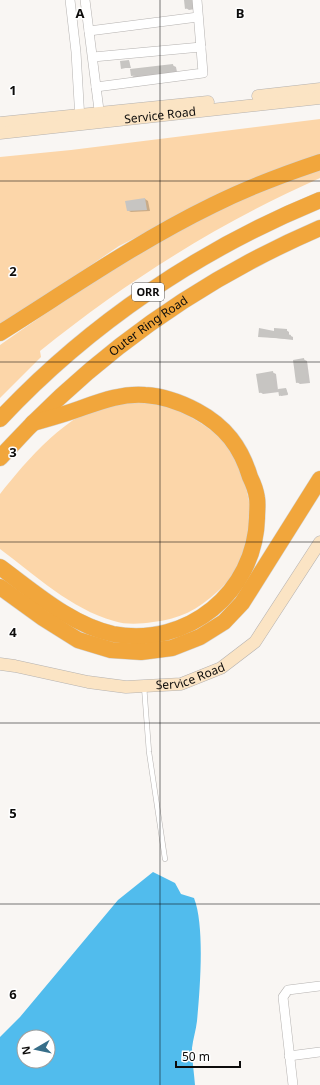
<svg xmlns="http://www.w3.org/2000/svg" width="320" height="1085" viewBox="0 0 320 1085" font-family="'Noto Sans',sans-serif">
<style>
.green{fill:#fcd6a9}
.water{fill:#51bced;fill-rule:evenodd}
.shadow{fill:#0003}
.building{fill:#c7c5c2}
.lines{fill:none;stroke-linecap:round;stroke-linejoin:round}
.lane-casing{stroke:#b5b2b0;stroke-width:5.5}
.street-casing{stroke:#b5b2b0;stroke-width:10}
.secondary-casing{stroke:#b5b2b0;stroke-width:13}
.highway-casing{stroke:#d3d3d3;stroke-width:17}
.lane{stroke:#fff;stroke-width:4.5}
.street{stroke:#fff;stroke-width:9}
.secondary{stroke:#fbe4c4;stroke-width:12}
.highway{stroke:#f1a63c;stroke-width:16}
.grid{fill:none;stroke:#0d0c0b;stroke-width:1;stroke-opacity:0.55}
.labels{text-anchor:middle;stroke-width:3;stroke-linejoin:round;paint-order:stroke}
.shield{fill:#fff;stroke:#565554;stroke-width:1}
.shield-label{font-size:11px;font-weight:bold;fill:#0d0c0b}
.street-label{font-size:12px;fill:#0d0c0b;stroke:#fff}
.grid-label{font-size:13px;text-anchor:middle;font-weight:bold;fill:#0d0c0b;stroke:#fff;stroke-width:3;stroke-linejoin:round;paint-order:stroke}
</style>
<rect width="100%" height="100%" fill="#f9f6f3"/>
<g class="green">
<path d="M320 119V154L169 221 119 246 47 295 0 324V157L71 150Z"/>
<path d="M320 169V178C217 224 127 281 40 351L41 357 0 398V345C66 299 133 252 205 216 242 197 281 183 320 169Z"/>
<path d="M143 402C153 404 164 405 173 409 187 414 211 428 221 439 248 472 260 522 242 561 237 572 226 584 217 592 199 609 178 620 153 622 141 624 126 625 114 621 71 609 35 575 0 549V494C26 461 69 410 113 403 122 401 133 402 143 402Z"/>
</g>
<path class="water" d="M153 872 175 883 181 894 194 898C205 926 200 989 197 1021 196 1030 193 1039 192 1048 192 1060 194 1073 195 1085H0V1037L20 1017 118 900ZM24 1037H48V1061H24Z"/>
<g class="shadow">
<path d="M185 0H195V9L189 10 186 8Z"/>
<path d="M129 61 131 68H122Z"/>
<path d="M172 65 176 67 177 72 135 78 132 76Z"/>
<path d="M145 199 148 201 150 211 131 212 127 210Z"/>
<path d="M286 330 289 332V335L293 337V340L259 336Z"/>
<path d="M303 359 307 361 310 383 300 384 297 382Z"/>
<path d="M272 372 276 374 278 390 286 389 288 395 281 396 279 392 263 394 260 392Z"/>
</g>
<g class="building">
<path d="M184 0H191L192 7 185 9Z"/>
<path d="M129 60 130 67 121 69 120 61Z"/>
<path d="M173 64 174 71 131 76 130 69Z"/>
<path d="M145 198 147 210 127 211 125 201Z"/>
<path d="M259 328 274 331V328L287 329V334L291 335 290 339 258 337Z"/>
<path d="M304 358 307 381 296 383 293 360Z"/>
<path d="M273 371 275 390 259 393 256 374Z"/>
<path d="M286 388 288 394 279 396 278 389Z"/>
</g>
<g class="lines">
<g class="lane-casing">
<path id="lane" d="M144 686 149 752 165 859"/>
</g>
<g class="street-casing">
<g id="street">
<path d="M70 0 76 52 80 120"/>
<path d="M85 0 100 118"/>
<path d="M89 31 198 17"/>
<path d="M93 57 201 47"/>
<path d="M96 87 203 73 197 0"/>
<path d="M289 1056 320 1052"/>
<path d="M293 1085 283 997 288 990 320 986"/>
</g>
</g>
<g class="secondary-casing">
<g id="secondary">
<path d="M258 96 320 89"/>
<path d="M0 123 208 102"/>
<path id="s1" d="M0 133 320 98"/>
<path id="s2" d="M0 664 15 666 88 682 126 687 181 684 221 668 255 642 320 542"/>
</g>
</g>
<g class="highway-casing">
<g id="highway">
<path d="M0 333C70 289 139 241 213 205 247 188 284 174 320 162"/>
<path d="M0 419C89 324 200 249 320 200"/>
<path id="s3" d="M0 458C89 359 197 281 320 228"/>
<path d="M0 567C34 592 71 625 113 634 188 648 255 592 257 518 257 511 258 504 257 498 256 491 253 483 250 477 241 447 225 426 197 411 180 402 164 396 145 395 121 393 99 402 76 410 62 415 47 419 33 423"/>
<path d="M0 587 43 618 78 640 111 650 141 652 172 648 200 637 224 622 242 603 320 479"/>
</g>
</g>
<use href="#lane" class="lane"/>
<use href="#street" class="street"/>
<use href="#secondary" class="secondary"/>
<use href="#highway" class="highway"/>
</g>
<path class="grid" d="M160 0V1085M0 181H320M0 362H320M0 542H320M0 723H320M0 904H320"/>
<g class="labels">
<rect class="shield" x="132" y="283" width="32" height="18" rx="3"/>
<g class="shield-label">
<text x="148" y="296">ORR</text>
</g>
<g class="street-label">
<text dy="4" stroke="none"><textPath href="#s1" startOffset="161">Service Road</textPath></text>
<text dy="4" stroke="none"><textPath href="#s3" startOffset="199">Outer Ring Road</textPath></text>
<text dy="4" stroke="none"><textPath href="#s2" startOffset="194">Service Road</textPath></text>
</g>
</g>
<g class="grid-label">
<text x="80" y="18">A</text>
<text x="240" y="18">B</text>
<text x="13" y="95">1</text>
<text x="13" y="276">2</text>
<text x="13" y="457">3</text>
<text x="13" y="637">4</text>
<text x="13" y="818">5</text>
<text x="13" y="999">6</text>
</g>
<g transform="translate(36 1049) rotate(261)"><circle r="19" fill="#ffffff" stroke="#9e9e9d"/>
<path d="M0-3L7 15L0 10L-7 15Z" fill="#376e89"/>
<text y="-6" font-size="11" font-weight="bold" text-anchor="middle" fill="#0d0c0b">N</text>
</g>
<path d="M176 1061v6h64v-6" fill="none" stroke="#0d0c0b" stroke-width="2"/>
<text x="182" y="1061" font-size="12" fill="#0d0c0b" stroke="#ffffff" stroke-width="3" paint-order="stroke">50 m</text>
</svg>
